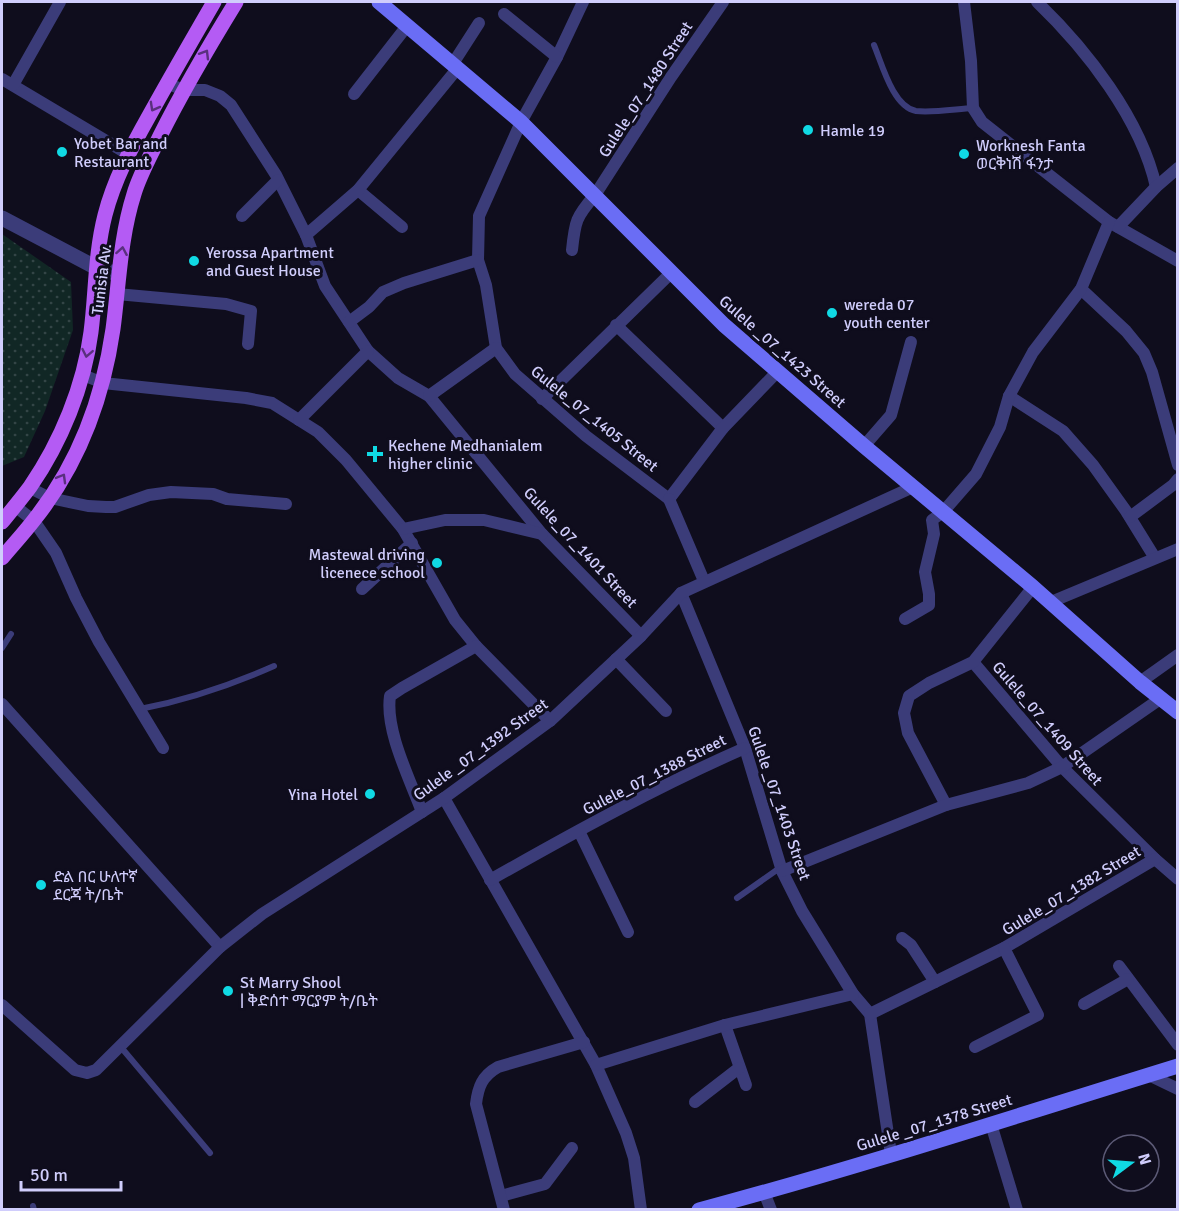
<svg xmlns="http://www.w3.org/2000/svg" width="1179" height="1211" viewBox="0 0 1179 1211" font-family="Signika,'Noto Sans Ethiopic',sans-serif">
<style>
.grass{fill:url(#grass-dots)}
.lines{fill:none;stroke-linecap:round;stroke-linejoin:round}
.service{stroke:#3b3c79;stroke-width:6}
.minor{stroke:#3b3c79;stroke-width:12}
.tertiary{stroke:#3b3c79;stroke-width:15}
.secondary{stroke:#6a6df5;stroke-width:15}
.primary{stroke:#b45bf4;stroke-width:15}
.oneway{stroke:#59307e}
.poi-dot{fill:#10d9e4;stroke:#0f0d1d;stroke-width:2}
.labels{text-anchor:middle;stroke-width:6;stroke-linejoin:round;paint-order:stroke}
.street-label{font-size:16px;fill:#d0cdfc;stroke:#0f0d1d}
.poi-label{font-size:16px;fill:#d0cdfc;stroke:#0f0d1d;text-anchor:start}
</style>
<defs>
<pattern id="grass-dots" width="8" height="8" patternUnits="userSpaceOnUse" patternTransform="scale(1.5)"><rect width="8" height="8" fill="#112725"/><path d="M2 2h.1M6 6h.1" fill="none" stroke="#334546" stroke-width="1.8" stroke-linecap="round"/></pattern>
</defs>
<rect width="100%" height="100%" fill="#0f0d1d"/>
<path class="grass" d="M2 234 71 282 73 330 45 411 24 457 2 466Z"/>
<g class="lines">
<g class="service">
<path d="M874 45C882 64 893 107 916 111 932 113 956 109 973 108"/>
<path d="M2 648 11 634"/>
<path d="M140 709C187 700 231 685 274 666"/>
<path d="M737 898 781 867"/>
<path d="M120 1046 210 1153"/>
<path d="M33 1206 34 1210"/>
</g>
<g class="minor">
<path d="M583 2 557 57 521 122 479 216 478 260 486 285 496 348 515 374 586 436 669 499"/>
<path d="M964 2 971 61 973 108 982 122 1109 222 1178 261"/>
<path d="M1037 2C1086 49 1141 119 1156 187"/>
<path d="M504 14 557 57"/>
<path d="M452 65 479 23"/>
<path d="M2 79 128 154"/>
<path d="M167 83 183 90H205L220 96 231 105 276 175 306 235 325 286 368 351 398 378 429 396 542 534 641 636"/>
<path d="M13 85 60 2"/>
<path d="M354 94 407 26"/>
<path d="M358 190 402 227"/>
<path d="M242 216 278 180"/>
<path d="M1118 227 1156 187 1178 168"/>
<path d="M306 235 358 190 457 69"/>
<path d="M572 250C575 221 576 217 595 195L671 77 723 2"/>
<path d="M1081 289 1126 331 1144 353 1152 372 1178 465"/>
<path d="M117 294 226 304 251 311 248 344"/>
<path d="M349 322 369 307 383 292 404 283 478 260"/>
<path d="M616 325 723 428"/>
<path d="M83 375 103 383 246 398 272 403 318 432 346 460 403 529 455 620 476 646 550 721"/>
<path d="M429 396 496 348"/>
<path d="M1009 396 1063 431 1093 465 1126 511 1155 558"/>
<path d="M542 399 671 273"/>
<path d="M299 420 368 351"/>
<path d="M864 446 891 415 911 342"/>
<path d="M30 488 50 498 88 506 106 507H115L149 495 171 492 213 494 227 499 286 504"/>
<path d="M669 499 723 428 778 371"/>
<path d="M669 499 704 581"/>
<path d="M15 506 34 521 56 553 76 598 99 642 163 748"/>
<path d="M1130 517 1173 485 1178 479"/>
<path d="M403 529 445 520H484L542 534"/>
<path d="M362 589 412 543"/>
<path d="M681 593 745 748 782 871 802 911 853 994 870 1014 891 1154"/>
<path d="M1051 602 1178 549"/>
<path d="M905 619 929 605V594L925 572 934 534 932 520 943 512 976 474 1000 427 1009 396 1033 352 1081 289 1109 222"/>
<path d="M616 659 666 711"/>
<path d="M973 662 1062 767 1155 859 1178 879"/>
<path d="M1140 682 1178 655"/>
<path d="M2 704 220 947"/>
<path d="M444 798 596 1065 626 1133 634 1158 641 1210"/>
<path d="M946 805 908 733 904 713 909 696 929 683 973 662 1033 587"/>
<path d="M422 812C410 779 385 731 390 696L402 688 476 646"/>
<path d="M579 831 628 932"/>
<path d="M782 871 946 805 1028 783 1062 767 1160 699"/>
<path d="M490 880C573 833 658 786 745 748"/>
<path d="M902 938 911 945 935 982"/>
<path d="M1119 966 1178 1045"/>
<path d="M1084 1004 1128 979"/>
<path d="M2 1005 75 1070 87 1073 96 1070 220 947 262 914 444 798 550 721 641 636 681 593 913 487"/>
<path d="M870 1014 1004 948 1155 859"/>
<path d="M725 1025 746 1085"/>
<path d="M975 1047 1038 1015 1004 948"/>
<path d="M596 1065 725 1025 853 994"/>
<path d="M1149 1075 1178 1089"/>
<path d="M695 1102 739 1068"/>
<path d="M991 1124 1017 1210"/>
<path d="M764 1192 771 1210"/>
<path d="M501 1196 545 1184 572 1148"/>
<path d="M504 1210 476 1104C478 1087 482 1076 498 1067L584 1042"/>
</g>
<path class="tertiary" d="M2 218 95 267 118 274"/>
<g class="secondary">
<path d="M379 2 521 122 724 325 864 446 1033 587 1140 682 1178 712"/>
<path d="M699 1210C860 1167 1019 1115 1178 1066"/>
</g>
<g class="primary">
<path d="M2 522C11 511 21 499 30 487 61 442 84 386 91 332 96 293 95 254 105 215 114 180 131 148 149 116 170 78 192 40 214 2"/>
<path d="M2 558C12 546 24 533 34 520 78 465 103 398 113 329 119 284 120 238 134 194 140 174 151 155 160 136 183 90 209 46 236 2"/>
</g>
</g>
<defs><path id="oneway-chevron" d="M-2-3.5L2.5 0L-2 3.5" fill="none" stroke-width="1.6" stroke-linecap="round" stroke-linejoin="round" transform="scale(1.5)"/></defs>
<g class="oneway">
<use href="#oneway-chevron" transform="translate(205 54) rotate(-59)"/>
<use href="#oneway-chevron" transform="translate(154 107) rotate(119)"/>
<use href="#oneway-chevron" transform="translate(122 251) rotate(-80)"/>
<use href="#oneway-chevron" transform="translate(87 353) rotate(101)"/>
<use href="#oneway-chevron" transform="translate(62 478) rotate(-60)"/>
</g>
<g class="poi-dot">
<circle cx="808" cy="130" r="6"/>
<circle cx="62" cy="152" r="6"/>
<circle cx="964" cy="154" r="6"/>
<circle cx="194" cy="261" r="6"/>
<circle cx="832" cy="313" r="6"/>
<path d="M372 445h6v6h6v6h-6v6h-6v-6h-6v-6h6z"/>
<circle cx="437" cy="563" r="6"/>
<circle cx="370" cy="794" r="6"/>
<circle cx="41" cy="885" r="6"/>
<circle cx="228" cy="991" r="6"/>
</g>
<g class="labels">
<g class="street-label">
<text transform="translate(645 89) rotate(-57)" y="6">Gulele_07_1480 Street</text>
<text transform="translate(101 279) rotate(-83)" y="6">Tunisia Av.</text>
<text transform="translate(783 351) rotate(41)" y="6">Gulele _07_1423 Street</text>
<text transform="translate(595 418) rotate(39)" y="6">Gulele_07_1405 Street</text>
<text transform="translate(581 547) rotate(47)" y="6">Gulele_07_1401 Street</text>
<text transform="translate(1048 723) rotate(49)" y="6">Gulele_07_1409 Street</text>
<text transform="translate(480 749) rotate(-36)" y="6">Gulele _07_1392 Street</text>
<text transform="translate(654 774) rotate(-27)" y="6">Gulele_07_1388 Street</text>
<text transform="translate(780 803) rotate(71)" y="6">Gulele _07_1403 Street</text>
<text transform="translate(1071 890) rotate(-31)" y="6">Gulele_07_1382 Street</text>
<text transform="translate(934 1122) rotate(-17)" y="6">Gulele _07_1378 Street</text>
</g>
<g class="poi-label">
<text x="820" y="136">Hamle 19</text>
<text x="74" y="149">Yobet Bar and<tspan x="74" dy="18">Restaurant</tspan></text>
<text x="976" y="151">Worknesh Fanta<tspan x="976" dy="18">ወርቅነሽ ፋንታ</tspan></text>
<text x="206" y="258">Yerossa Apartment<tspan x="206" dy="18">and Guest House</tspan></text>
<text x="844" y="310">wereda 07<tspan x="844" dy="18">youth center</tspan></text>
<text x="388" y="451">Kechene Medhanialem<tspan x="388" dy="18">higher clinic</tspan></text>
<text x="425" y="560" text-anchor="end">Mastewal driving<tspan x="425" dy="18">licenece school</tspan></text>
<text x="358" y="800" text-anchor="end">Yina Hotel</text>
<text x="53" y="882">ድል በር ሁለተኛ<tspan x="53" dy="18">ደርጃ ት/ቤት</tspan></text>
<text x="240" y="988">St Marry Shool<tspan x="240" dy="18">| ቅድሰተ ማርያም ት/ቤት</tspan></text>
</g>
</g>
<rect width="1179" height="1211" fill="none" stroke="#d0cdfc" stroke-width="6"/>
<g transform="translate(1131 1163) rotate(74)"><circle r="28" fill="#0f0d1d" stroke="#5c5a76" stroke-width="1.5"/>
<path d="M0-4.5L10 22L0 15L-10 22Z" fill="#10d9e4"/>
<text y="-9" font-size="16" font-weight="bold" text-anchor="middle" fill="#d0cdfc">N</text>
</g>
<path d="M21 1181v9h100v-9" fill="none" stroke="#d0cdfc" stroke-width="3"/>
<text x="30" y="1181" font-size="18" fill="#d0cdfc" stroke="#0f0d1d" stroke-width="4.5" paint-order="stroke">50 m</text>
</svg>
